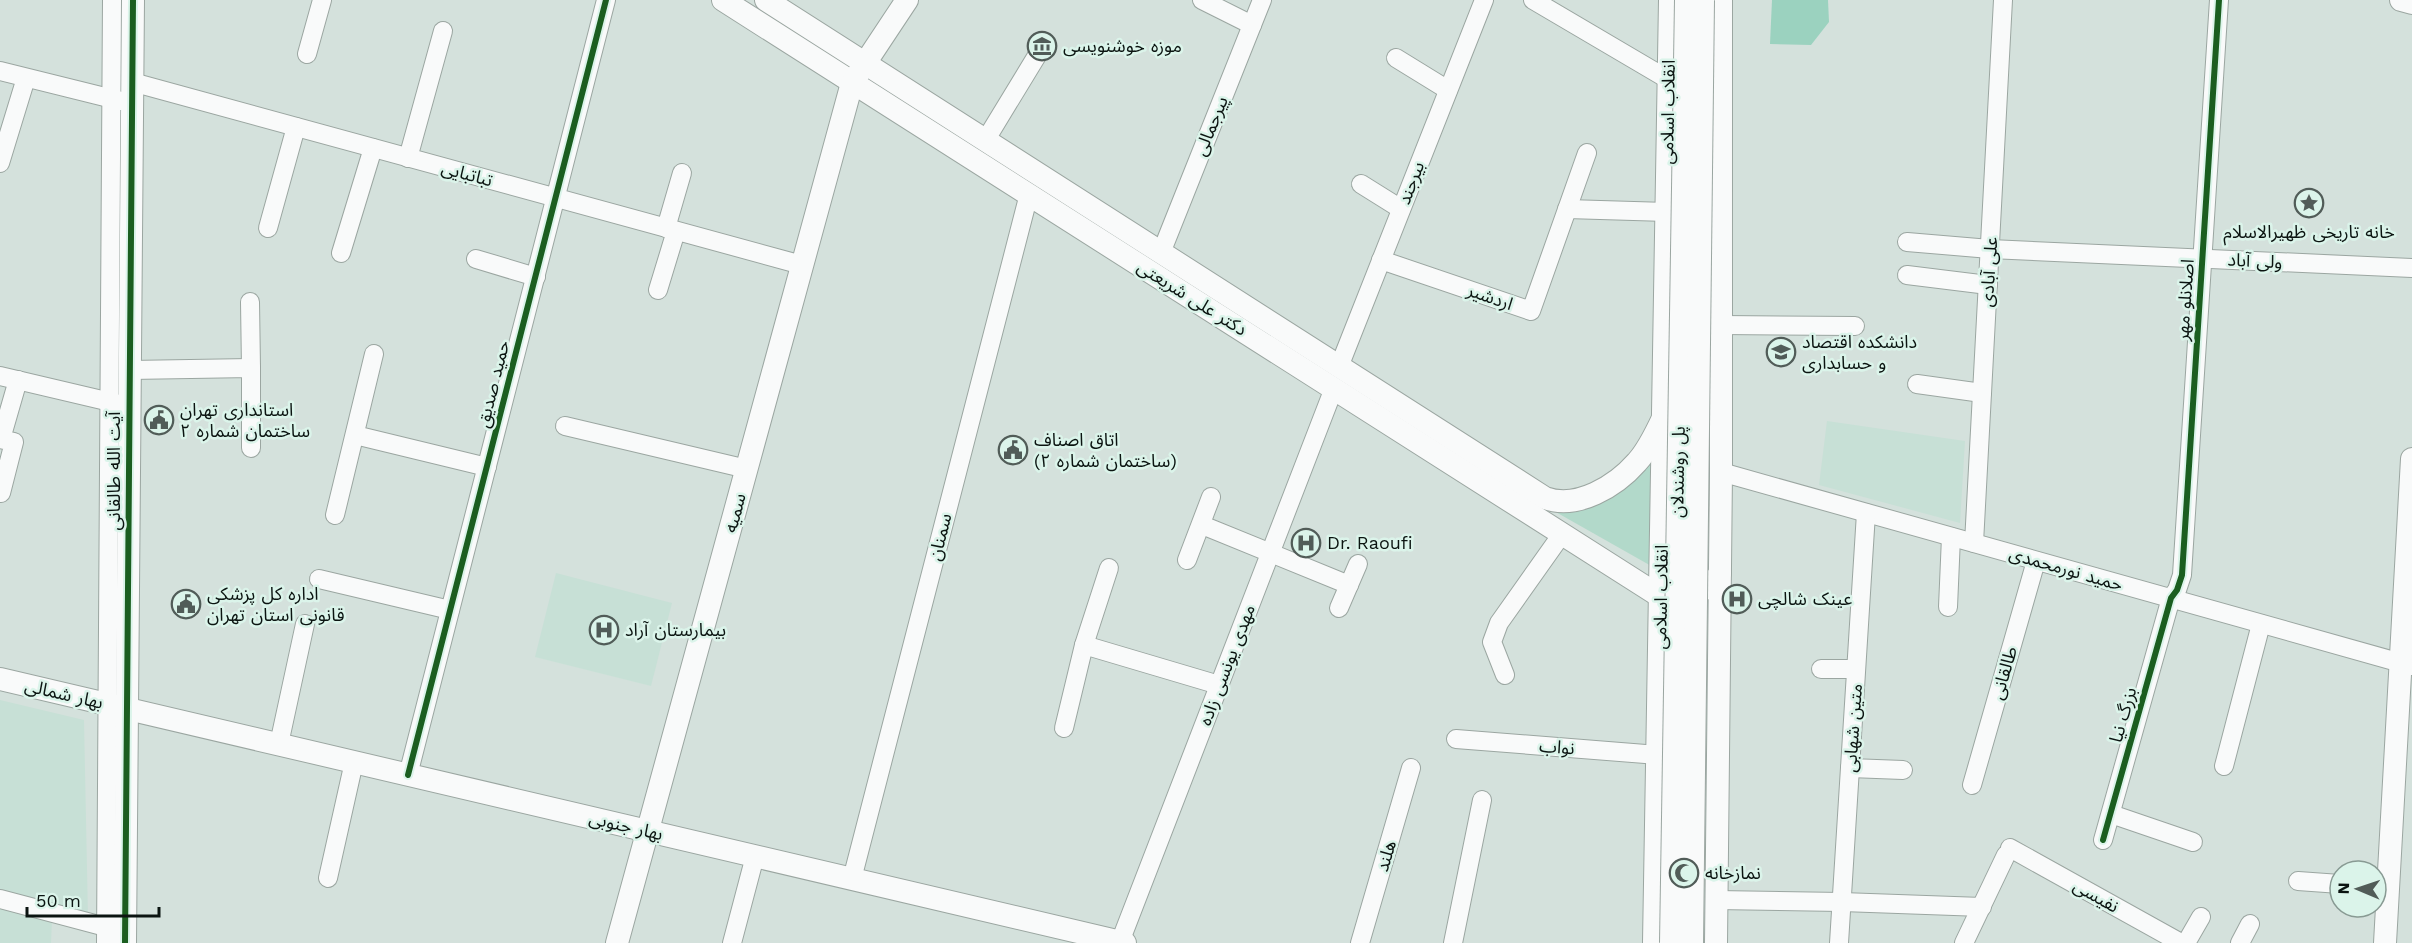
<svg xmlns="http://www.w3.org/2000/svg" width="2412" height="943" viewBox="0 0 2412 943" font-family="'Work Sans','Noto Sans Arabic',sans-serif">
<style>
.built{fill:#c7e0d6}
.green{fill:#b2d9ca}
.forest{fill:#9bd2bf}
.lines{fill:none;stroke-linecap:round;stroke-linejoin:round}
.minor-casing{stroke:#9ba6a1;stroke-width:20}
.major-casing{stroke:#9ba6a1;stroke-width:24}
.minor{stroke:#f9fafa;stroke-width:18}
.major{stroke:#f9fafa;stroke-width:22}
.major-bridge-casing{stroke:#9ba6a1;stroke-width:24;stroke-linecap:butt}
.major-bridge{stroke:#f9fafa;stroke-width:22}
.cycleway-casing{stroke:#dbf4ea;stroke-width:10}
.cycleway{stroke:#1b5e20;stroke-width:6}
.labels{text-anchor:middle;stroke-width:5;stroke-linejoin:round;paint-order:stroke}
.poi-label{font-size:18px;fill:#0b1411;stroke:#dbf4ea;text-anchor:start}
.street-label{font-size:18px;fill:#0b1411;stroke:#dbf4ea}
</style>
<rect width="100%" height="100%" fill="#d4e1dc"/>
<g class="built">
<path d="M1827 421 1965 441 1960 523 1819 485Z"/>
<path d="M556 573 672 603 651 686 535 657Z"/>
<path d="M0 700 84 720 88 918 52 919 51 943H0Z"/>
</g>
<path class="green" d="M1655 453 1653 567 1554 511Z"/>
<path class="forest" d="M1772 0H1828L1829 22 1811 45 1770 44Z"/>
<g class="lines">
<g class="minor-casing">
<g id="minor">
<path d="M1202 0 1252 25"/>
<path d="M1533 0 1669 80"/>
<path d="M307 54 322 0"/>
<path d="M1396 58 1448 90"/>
<path d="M0 71 121 101"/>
<path d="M132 82 802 265"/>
<path d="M985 141 1041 49"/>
<path d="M408 158 443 31"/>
<path d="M0 163 26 78"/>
<path d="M1361 184 1401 209"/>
<path d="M1567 209 1667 212"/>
<path d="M268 228 296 127"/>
<path d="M666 228 682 173"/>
<path d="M1907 242 1990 249 2412 268"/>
<path d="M341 253 373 148"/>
<path d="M1161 253 1262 0"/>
<path d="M476 259 536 277"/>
<path d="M1381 260 1531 311 1587 153"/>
<path d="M1907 275 1988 285"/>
<path d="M658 290 676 231"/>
<path d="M250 302 251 368"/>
<path d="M1721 325 1855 326"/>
<path d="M1339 367 1484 0"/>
<path d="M130 370 251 368V448"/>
<path d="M0 376 119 404"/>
<path d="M1917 384 1982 393"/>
<path d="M565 426 747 469"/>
<path d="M355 435 487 467"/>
<path d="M0 439 14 442 1 493"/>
<path d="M1 439 18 380"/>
<path d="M1721 472 2412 666"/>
<path d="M335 515 374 354"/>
<path d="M1202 525 1349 585"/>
<path d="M1974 543 2003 0"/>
<path d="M1187 560 1211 497"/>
<path d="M319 579 450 610"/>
<path d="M1948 607 1951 537"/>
<path d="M1339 608 1358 564"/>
<path d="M1084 645 1219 685"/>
<path d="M1821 669H1856"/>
<path d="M1505 675 1492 642 1499 623 1562 534"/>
<path d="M1064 728 1084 645 1109 568"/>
<path d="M1456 739 1658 755"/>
<path d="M279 744 305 624"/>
<path d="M2224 766 2261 624"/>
<path d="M1850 768 1903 770"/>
<path d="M408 775 606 0"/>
<path d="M1972 785 2036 561"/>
<path d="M2111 814 2193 842"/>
<path d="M2103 840 2171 598 2177 590 2182 575 2219 0"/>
<path d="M2010 848 2181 943"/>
<path d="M328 878 354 762"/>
<path d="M852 879 1029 194"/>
<path d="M2298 881 2340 884"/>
<path d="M0 899 106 927"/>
<path d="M1716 900 1842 902 1982 907"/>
<path d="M1120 942 1334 388"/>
<path d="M106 943 112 0"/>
<path d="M732 943 755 856"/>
<path d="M1360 943 1411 768"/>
<path d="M1453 943 1482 800"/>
<path d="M1839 943 1866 513"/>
<path d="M1964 943 2006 855"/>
<path d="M2186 943 2201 917"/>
<path d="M2240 943 2250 924"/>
</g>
</g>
<g class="major-casing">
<g id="major">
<path d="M723 0 1661 597C1684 600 1708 593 1720 573"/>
<path d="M766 0 1545 498C1577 510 1616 486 1637 462 1648 450 1656 433 1663 418"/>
<path d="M2401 0 2412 3"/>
<path d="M0 679 1125 943"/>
<path d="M125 943 133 0"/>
<path d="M617 943 852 83 907 0"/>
<path d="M1654 943 1670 0"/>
<path d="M1716 943 1721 472V0"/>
<path d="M2385 943 2412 459"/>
</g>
</g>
<use href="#minor" class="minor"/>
<use href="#major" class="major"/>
<g class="major-bridge-casing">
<g id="major-bridge">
<path d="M1671 943 1686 0"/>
<path d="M1692 943 1703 0"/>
</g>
</g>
<use href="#major-bridge" class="major-bridge"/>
<g class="cycleway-casing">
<g id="cycleway">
<path d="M408 775 606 0"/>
<path d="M2103 840 2171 598 2177 590 2182 575 2219 0"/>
<path d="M125 943 133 0"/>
</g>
</g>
<use href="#cycleway" class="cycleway"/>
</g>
<defs>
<g id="museum-ring" transform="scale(1.5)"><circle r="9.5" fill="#dbf4ea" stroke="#515c58" stroke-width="1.5"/><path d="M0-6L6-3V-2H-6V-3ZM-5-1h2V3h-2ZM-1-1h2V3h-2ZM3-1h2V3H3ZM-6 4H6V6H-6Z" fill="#515c58"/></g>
<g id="sight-ring" transform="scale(1.5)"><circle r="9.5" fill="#dbf4ea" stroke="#515c58" stroke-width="1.5"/><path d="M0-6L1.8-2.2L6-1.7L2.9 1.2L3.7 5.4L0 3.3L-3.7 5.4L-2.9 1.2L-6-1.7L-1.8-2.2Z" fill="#515c58"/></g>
<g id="university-ring" transform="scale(1.5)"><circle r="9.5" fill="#dbf4ea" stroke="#515c58" stroke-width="1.5"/><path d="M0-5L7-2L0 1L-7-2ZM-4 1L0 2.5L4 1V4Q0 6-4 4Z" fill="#515c58"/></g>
<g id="civic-ring" transform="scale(1.5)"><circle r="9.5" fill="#dbf4ea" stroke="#515c58" stroke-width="1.5"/><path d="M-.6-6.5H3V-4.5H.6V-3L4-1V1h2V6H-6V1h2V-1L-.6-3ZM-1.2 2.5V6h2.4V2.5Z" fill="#515c58"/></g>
<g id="hospital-ring" transform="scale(1.5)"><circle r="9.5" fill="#dbf4ea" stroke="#515c58" stroke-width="1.5"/><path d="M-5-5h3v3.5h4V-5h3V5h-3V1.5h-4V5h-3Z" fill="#515c58"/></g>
<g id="mosque-ring" transform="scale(1.5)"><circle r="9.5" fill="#dbf4ea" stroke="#515c58" stroke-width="1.5"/><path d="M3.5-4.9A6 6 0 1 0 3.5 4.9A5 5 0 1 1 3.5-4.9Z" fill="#515c58"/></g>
</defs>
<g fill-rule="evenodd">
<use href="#museum-ring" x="1042" y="46"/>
<use href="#sight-ring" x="2309" y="203"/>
<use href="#university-ring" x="1781" y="352"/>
<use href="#civic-ring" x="159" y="420"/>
<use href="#civic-ring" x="1013" y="450"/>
<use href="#hospital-ring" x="1306" y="543"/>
<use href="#hospital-ring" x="1737" y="599"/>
<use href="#civic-ring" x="186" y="604"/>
<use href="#hospital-ring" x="604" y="630"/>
<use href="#mosque-ring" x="1684" y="873"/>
</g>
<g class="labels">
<g class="poi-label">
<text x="1063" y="52">موزه خوشنویسی</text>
<text x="2309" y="238" text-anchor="middle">خانه تاریخی ظهیرالاسلام</text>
<text x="1802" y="348">دانشکده اقتصاد<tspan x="1802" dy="21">و حسابداری</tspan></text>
<text x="180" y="416">استانداری تهران<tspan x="180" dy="21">ساختمان شماره ۲</tspan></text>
<text x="1034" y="446">اتاق اصناف<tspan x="1034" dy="21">(ساختمان شماره ۲)</tspan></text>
<text x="1327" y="549">Dr. Raoufi</text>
<text x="207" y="600">اداره کل پزشکی<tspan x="207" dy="21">قانونی استان تهران</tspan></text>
<text x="1758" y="605">عينک شالچی</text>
<text x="625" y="636">بیمارستان آراد</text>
<text x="1705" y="879">نمازخانه</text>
</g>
<g class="street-label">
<text transform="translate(1668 112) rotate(-89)" y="6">انقلاب اسلامی</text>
<text transform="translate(1211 126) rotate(-68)" y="6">پیرجمالی</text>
<text transform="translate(467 174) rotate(15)" y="6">تباتبایی</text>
<text transform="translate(1411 183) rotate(-69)" y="6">بیرجند</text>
<text transform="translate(2255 261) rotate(3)" y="6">ولی آباد</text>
<text transform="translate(1989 272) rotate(-86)" y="6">علی آبادی</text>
<text transform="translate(1490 297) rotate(19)" y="6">اردشیر</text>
<text transform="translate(1192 298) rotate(32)" y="6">دکتر علی شریعتی</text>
<text transform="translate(2185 300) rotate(-86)" y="6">اصلانلو مهر</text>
<text transform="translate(493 384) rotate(-76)" y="6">حمید صدیق</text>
<text transform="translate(114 471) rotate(-90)" y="6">آیت الله طالقانی</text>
<text transform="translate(1678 472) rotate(-89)" y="6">پل روشندلان</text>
<text transform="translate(735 513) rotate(-75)" y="6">سمیه</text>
<text transform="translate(940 537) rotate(-76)" y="6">سمنان</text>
<text transform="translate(2066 569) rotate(16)" y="6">حمید نورمحمدی</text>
<text transform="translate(1661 597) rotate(-89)" y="6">انقلاب اسلامی</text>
<text transform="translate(1227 665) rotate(-69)" y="6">مهدی یونسی زاده</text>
<text transform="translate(2004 673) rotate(-74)" y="6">طالقانی</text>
<text transform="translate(64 694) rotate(13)" y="6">بهار شمالی</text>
<text transform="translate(2123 715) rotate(-74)" y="6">بزرگ نیا</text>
<text transform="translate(1853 728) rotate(-86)" y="6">متین شهابی</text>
<text transform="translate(1557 747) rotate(5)" y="6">نواب</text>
<text transform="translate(626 826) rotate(13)" y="6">بهار جنوبی</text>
<text transform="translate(1386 856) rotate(-73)" y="6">هلند</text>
<text transform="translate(2096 896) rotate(29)" y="6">نفیسی</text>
</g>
</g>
<g transform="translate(2358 889) rotate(272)"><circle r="28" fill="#dbf4ea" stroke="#889a93" stroke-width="1.5"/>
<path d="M0-4.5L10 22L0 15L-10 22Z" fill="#515c58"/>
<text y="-9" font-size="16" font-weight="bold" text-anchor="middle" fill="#0b1411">N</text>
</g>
<path d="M27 907v9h132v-9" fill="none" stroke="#0b1411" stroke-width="3"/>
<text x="36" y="907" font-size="18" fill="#0b1411" stroke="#dbf4ea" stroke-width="4.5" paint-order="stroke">50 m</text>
</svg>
